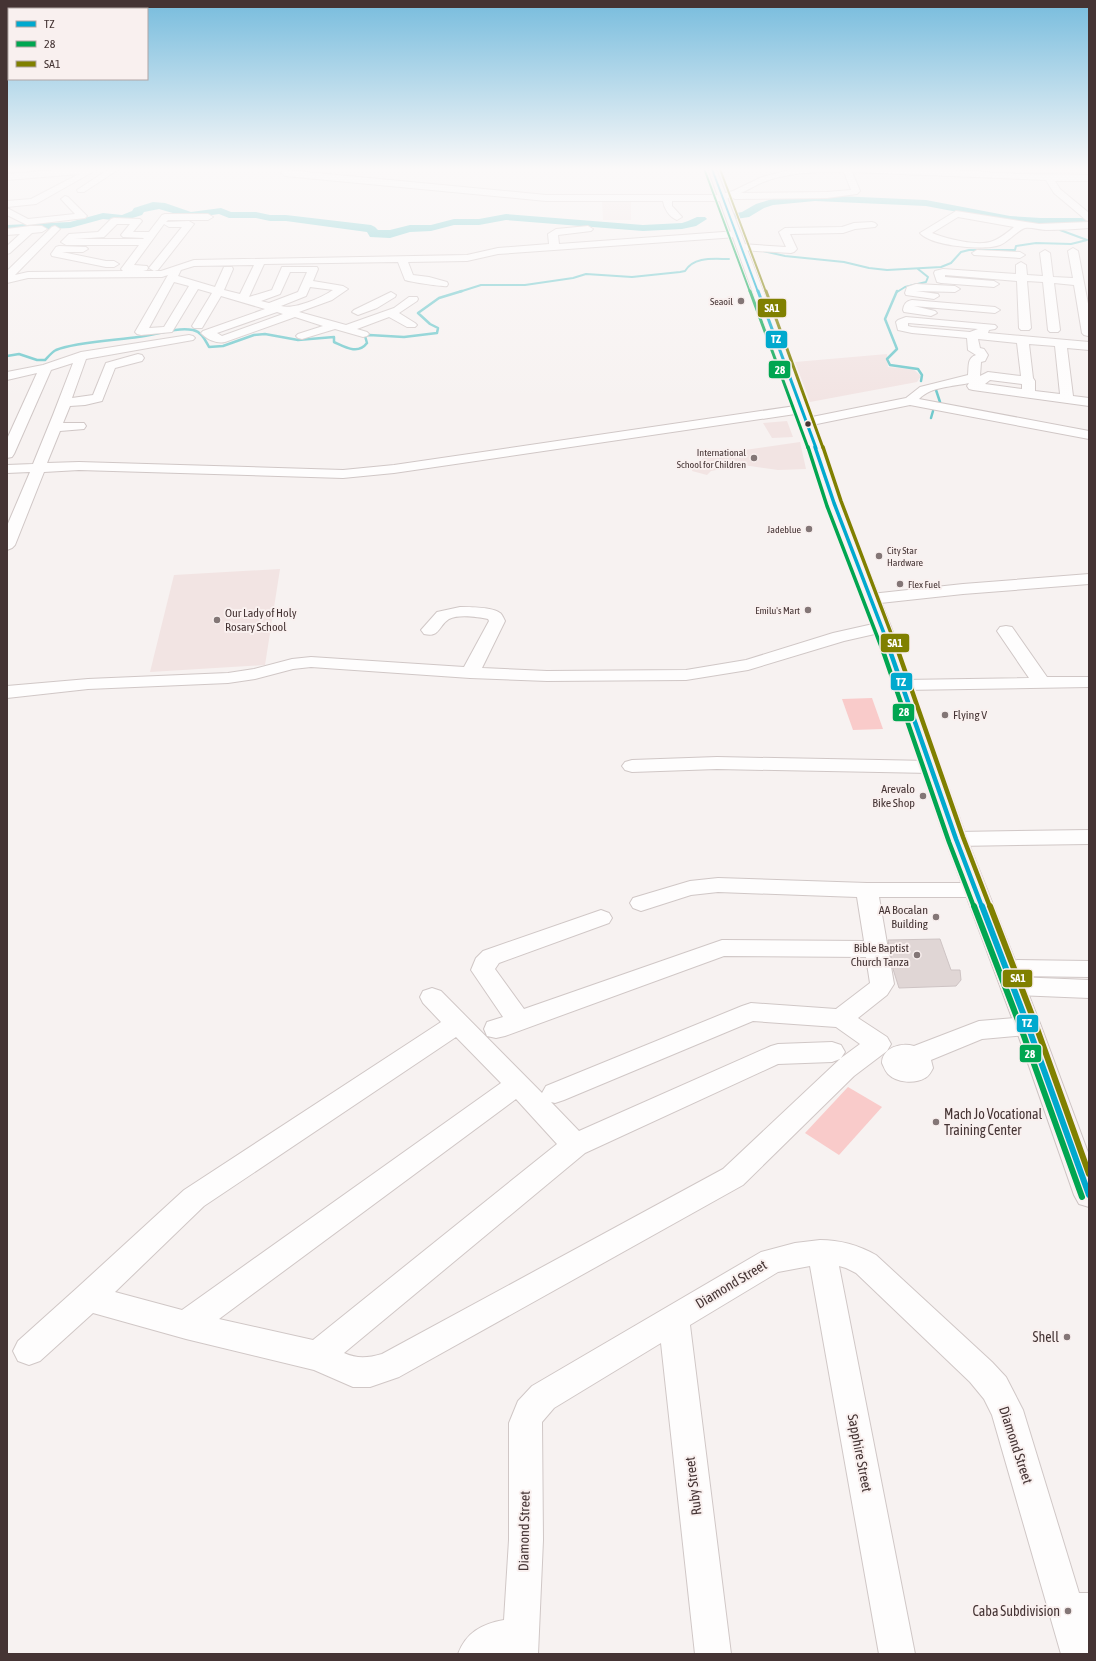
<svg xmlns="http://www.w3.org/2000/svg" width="1096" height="1661" viewBox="0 0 1096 1661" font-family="'Asap Condensed',sans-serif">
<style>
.built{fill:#f2e4e3}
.green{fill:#f9cbca}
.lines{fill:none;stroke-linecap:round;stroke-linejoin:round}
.stream-far1{stroke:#6fc9cc;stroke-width:2}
.stream{stroke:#6fc9cc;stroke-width:2.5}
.river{fill:#6fc9cc;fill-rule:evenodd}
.building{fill:#e0d6d5;stroke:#cec4c4}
.minor-casing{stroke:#d0c7c6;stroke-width:2}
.major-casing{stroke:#cdc3c2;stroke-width:2}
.minor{fill:#fefdfd;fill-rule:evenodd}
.major{fill:#f9f4f4;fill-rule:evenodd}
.bus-1-far4-casing{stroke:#f9f0ef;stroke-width:3.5}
.bus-1-far3-casing{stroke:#f9f0ef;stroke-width:4.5}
.bus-1-far2-casing{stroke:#f9f0ef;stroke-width:5.5}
.bus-1-far1-casing{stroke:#f9f0ef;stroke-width:8}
.bus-1-casing{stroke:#f9f0ef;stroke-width:9}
.bus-2-far4-casing{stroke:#f9f0ef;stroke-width:3.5}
.bus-2-far3-casing{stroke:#f9f0ef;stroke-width:4.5}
.bus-2-far2-casing{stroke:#f9f0ef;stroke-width:5.5}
.bus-2-far1-casing{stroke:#f9f0ef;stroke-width:8}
.bus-2-casing{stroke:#f9f0ef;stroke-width:9}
.bus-3-far4-casing{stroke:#f9f0ef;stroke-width:3.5}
.bus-3-far3-casing{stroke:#f9f0ef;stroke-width:4.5}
.bus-3-far2-casing{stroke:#f9f0ef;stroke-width:5.5}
.bus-3-far1-casing{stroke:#f9f0ef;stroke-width:8}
.bus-3-casing{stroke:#f9f0ef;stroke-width:9}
.bus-1-far4{stroke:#00a9ce;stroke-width:2}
.bus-1-far3{stroke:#00a9ce;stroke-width:3}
.bus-1-far2{stroke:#00a9ce;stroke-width:3.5}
.bus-1-far1{stroke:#00a9ce;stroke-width:4.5}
.bus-1{stroke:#00a9ce;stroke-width:6}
.bus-2-far4{stroke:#00a651;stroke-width:2}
.bus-2-far3{stroke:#00a651;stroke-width:3}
.bus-2-far2{stroke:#00a651;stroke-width:3.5}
.bus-2-far1{stroke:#00a651;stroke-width:4.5}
.bus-2{stroke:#00a651;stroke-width:6}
.bus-3-far4{stroke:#808000;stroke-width:2}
.bus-3-far3{stroke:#808000;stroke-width:3}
.bus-3-far2{stroke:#808000;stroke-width:3.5}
.bus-3-far1{stroke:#808000;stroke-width:4.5}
.bus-3{stroke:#808000;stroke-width:6}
.poi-dot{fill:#837676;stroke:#f9f0ef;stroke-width:1.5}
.bus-dot{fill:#453434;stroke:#f9f0ef;stroke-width:1.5}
.labels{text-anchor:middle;stroke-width:4;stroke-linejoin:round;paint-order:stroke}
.far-poi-label{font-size:10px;fill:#453434;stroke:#f9f0ef;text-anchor:end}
.poi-label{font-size:12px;fill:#453434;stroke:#f9f0ef;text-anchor:end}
.near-poi-label{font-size:14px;fill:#453434;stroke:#f9f0ef;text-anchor:end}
.near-street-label{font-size:14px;fill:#453434;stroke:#f9f0ef}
.line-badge{stroke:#f9f0ef;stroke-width:1.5}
.badge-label{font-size:11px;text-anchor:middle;font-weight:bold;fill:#fff}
</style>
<rect width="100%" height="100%" fill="#f7f2f1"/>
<g class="built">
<path d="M1020 169H1089V177L1027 175Z"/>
<path d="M631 200V220H603L602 201Z"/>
<path d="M887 354 888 367 913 369 921 376 917 382 810 402 795 362Z"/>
<path d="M787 421 793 437 772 438 763 423Z"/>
<path d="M800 442 806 469 778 470 743 465 711 471 707 475 692 471 693 466 699 461 709 455Z"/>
<path d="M280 569 265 665 150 672 174 575Z"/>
</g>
<g class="green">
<path d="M872 698 883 729 853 730 842 699Z"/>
<path d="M848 1087 882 1107 839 1155 805 1133Z"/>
</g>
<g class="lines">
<g class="stream-far1">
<path d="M1062 224 1073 221"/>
<path d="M763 251 785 256 844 262 869 268 887 270 941 267 951 263 961 252 969 250H1015L1016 246 1036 243 1071 244 1087 240 1060 230 1059 227"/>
<path d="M459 292 481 285H525L573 278 586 274 632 277 680 272 685 271C694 256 714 259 729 259"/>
<path d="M897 292 905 287 926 282 928 277 918 269"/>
</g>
<g class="stream">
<path d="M897 291 885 319 897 349 887 359 890 365 918 369 922 375 921 381"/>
<path d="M7 356 19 354 37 360H45C48 357 52 352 56 350 74 342 118 340 138 337 156 335 175 327 193 330 202 332 205 340 209 347L223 346 254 335 265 334 298 340 334 337V342C345 347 358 355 367 343L365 336 369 335 404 337 437 333 438 328 430 324 418 313 439 298 462 291"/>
<path d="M936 390 940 402"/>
<path d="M931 418 933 411"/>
</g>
<g class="river">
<path d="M815 195 926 200 1010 216 1041 218H1089V224H1041L1010 222 926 206 815 201 773 205 764 208 749 217 736 219 732 218 730 216 732 214 742 212 756 204 772 199Z"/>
<path d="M153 202 165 203 191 212 221 208 231 212H256L270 215H286L371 225 375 227 378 230H390L410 225H431L454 219H479L506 214 643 225 682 223 688 221 697 217H705L707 219 696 226 682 229 643 231 506 220 479 225H454L431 231 410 232 390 238 370 237 367 232 286 221H270L256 218H229L219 214 190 218 159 209 144 212 142 215 123 221 103 219 70 228 7 231V225L70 222 103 213 122 215 132 211 134 208Z"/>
</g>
</g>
<path class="building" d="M940 939 951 970H960L961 980 956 986 899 988 893 969 888 940Z"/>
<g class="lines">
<g class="minor-casing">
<g id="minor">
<path d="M69 169 96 170 36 204 7 207V201L31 199 79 174 7 180V174Z"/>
<path d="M109 169H119L84 192H78L77 190Z"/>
<path d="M793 169H935L1020 174 1089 175V181H1055L1060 189 1089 213V221L1086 220 1054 193 1046 180 852 172 860 191 857 194 827 198 735 199 731 197 722 201H672V206L682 217 677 220C669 217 664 208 663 201H546L285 176 281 173 285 170 546 195H718L733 191 762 177ZM844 172 851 190 827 192 741 193C748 190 754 186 761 183 787 172 816 172 844 172Z"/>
<path d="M65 196 68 197 87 216 85 218 27 225 7 215V208L28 219 75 214 61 199Z"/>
<path d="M956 211 1039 224 1089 222V228C1075 229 1060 230 1046 230 1040 230 1031 227 1025 228 1018 230 1008 242 1000 245 984 251 931 246 920 233ZM958 217 1014 227C1008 232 1001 238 993 241 978 247 947 239 932 233Z"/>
<path d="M165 214H208L213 217 208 220H168L166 222 189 221 194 224 158 270 154 271H161L194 260 467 255 498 248 549 244 548 234 556 229 588 226 593 229 591 231 558 235 559 244 737 231 742 234 737 237 498 254 467 261 408 262 413 275 429 277 447 282 448 284 447 286C443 287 411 282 405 280L398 262 264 264 249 297 272 290 282 267H317L318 269 313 281 343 286 348 289 332 300 299 312 346 325 394 308 409 297H417L418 299 417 301 399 313 415 323 417 325 415 327H407L389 317 357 329 367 332 369 334 367 336 363 337 335 329 302 339 298 338 296 336 298 334 323 326 295 317 225 342C217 344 206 339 201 333L203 331 265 309 221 296 202 328H194L192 326 212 293 198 289 172 332 141 335 137 334 135 332 168 275 162 277 28 278 7 283V271L52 227 55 226 60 229 58 231 15 275 28 272 123 271 121 269 139 245H66L61 242 69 234 98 232 111 219 114 218 140 219 142 221 133 232H149L162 215ZM117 224H130L121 235 123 237 144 238 143 239H74L104 237ZM164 224 169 227H182L149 268 154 271H143L147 270 148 268 147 266 134 265ZM254 265 240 294 224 290 233 269 232 267H224L215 287 178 276 181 270 194 266ZM290 272H307L298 292 269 303 261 301 280 294ZM174 282 189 286 164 327 149 328ZM310 287 333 290C321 298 294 310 281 306L306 296ZM277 312 283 314 222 336 217 333Z"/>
<path d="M872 222 875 223 877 225 875 227 855 229 843 233 790 234 797 249 794 252 791 253 741 250 736 247 741 244 786 247 779 232 785 228 842 227 854 223Z"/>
<path d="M30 226H42L47 229 42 232 32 233 10 253 7 254V246L20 234 7 235V229Z"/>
<path d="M59 246 86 247 88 249 83 252H62L106 261H114L119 264 114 267H106L52 256 51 254 56 247Z"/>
<path d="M1073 248 1078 251 1089 309 1088 336 1084 335 1082 333 1074 285 1054 283 1060 330 1058 332H1050L1048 330 1043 282 1027 281 1031 328 1029 330H1021L1019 328 1017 281 945 275V277L994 281 999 284 994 287 941 283 937 282 934 273 935 271 943 269 1016 274V265L1021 262 1026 265 1027 275 1043 276 1040 253 1045 250 1050 253 1053 277 1073 278 1068 251Z"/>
<path d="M977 250 1020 252 1025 255 1020 258 974 255 972 253Z"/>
<path d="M916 284 955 286 960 289 955 292 916 291 938 294 939 296 934 299 906 295 905 293 907 287Z"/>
<path d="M391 292 396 295 395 297 377 308 358 315 352 312 354 310Z"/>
<path d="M912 300 995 307 1000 310 995 313 914 306 935 311 937 313 931 316 904 312 903 310C904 304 906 301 912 300Z"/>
<path d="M906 317 995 325 997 327 995 329 989 330 988 333 1089 342V350L1067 348 1073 396 1089 398V406L973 390 969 389 967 386 969 383C952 387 932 386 919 399L1089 431V439L910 405 807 426 802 425 800 422 802 419 906 398 920 387 968 375C969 366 967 358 976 355L968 350 967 338 912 333 898 330 896 322 898 320ZM908 323 978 329 970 332 912 327 908 326ZM978 339 1017 343 1021 376 988 372 980 376 981 362 985 361 988 355 984 349 980 348ZM1029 344 1055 346 1060 394 1035 391V381L1033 378ZM990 380 1022 384V389L985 384Z"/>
<path d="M189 335 193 336 195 338 193 340 86 359 72 398 93 395 106 363 138 354 142 355 144 358 142 361 115 368 102 401 85 405 70 406 63 423H84L86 426 84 429 60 431 47 463 79 462 343 470 394 465 802 405 807 406 808 409 807 412 802 413 394 473 343 478 79 470 44 472 15 545 12 548 7 550V526L30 472 7 473V465L33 464 53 415 73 363 51 370 14 454 12 457 7 458V439L37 373 7 380V372L43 365 81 352Z"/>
<path d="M1089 574V584L963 594 871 604 865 603 863 599 865 595 871 594 963 584Z"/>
<path d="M460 607C470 607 493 607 500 613 502 614 504 619 505 621L482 668 547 671 686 670 746 660 833 633 882 622 888 623 891 627 888 631 844 641 748 670 686 680 547 681 470 678 311 667 293 669 255 679 228 683 88 689 7 698V686L88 679 228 673 254 669 292 659 311 657 464 667 489 621 488 619C478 617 459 614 449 619 438 626 440 638 424 634L421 630 437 612Z"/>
<path d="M1006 626 1012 627 1047 677H1089V687L903 690 897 689 894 685 897 681 903 680 1029 678 997 631 1000 627Z"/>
<path d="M717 757 931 761 938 763 941 767 938 771 931 773 717 769 632 772 625 770 622 766 625 762 632 760Z"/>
<path d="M1089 830V844L956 846 949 844 945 839 949 834 956 832Z"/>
<path d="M718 878 867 883H976L984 885 987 890 984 895 976 897H879L894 984 887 995 858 1018 887 1037 891 1044 887 1051 854 1076 743 1185 399 1377 370 1387H353L314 1370 186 1339 93 1313 40 1361 29 1365 18 1361 13 1351 18 1341 77 1288 184 1190 441 1022 423 1003 420 997 423 991 432 988 441 991 542 1093 546 1086 742 1006 751 1003 836 1009 870 983 866 957 724 956 505 1036 496 1038 487 1036 484 1029 487 1022 503 1017 471 970 476 958 483 951 601 910 609 913 612 918 609 923 499 963 495 969 524 1009 722 940 864 941 857 897 718 892 691 895 641 911 633 908 630 903 633 898 690 881ZM753 1021 836 1027 860 1044 841 1058 845 1052 841 1045 832 1042 778 1044 771 1046 579 1131 551 1102 555 1103 564 1100ZM456 1037 501 1083 182 1310 115 1292 204 1206ZM840 1059 723 1169 382 1354C368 1358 357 1359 344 1353L585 1153 778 1064 832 1062ZM516 1099 557 1144 313 1340 219 1319Z"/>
<path d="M1006 960 1089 961V977L1006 976 998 974 994 968 998 962Z"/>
<path d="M1013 977 1089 980V998L1013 995 1005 992 1001 986 1005 980Z"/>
<path d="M1028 1017 1037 1020 1040 1026 1037 1032 1028 1035 982 1039 931 1060 933 1068C931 1072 929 1076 925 1078 915 1084 897 1083 888 1074 885 1071 884 1067 882 1063 882 1048 901 1042 914 1046L979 1021Z"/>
<path d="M820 1240C840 1240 858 1245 876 1255L992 1362 1006 1377 1023 1410 1079 1593H1089V1654H1061L992 1415 984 1399 970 1382 856 1273 846 1268 839 1266 915 1654H879L810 1266 778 1272 690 1325 731 1654H695L661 1343 554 1408 542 1422 543 1540 538 1654H458C466 1633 481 1624 504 1620L509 1540V1423L518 1401 532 1386 761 1252 795 1243Z"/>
</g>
</g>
<g class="major-casing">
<path id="major" d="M708 169H716L814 422 842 503 891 627 967 839 1041 1026 1089 1155V1207L1079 1204 1074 1195 1015 1026 945 839 873 627 826 503 800 422Z"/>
</g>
<use href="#minor" class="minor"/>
<use href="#major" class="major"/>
<g class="bus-1-far4-casing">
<path id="bus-1-far4" d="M712 169 758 292"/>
</g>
<g class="bus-1-far3-casing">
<path id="bus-1-far3" d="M758 291 816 448"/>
</g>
<g class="bus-1-far2-casing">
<path id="bus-1-far2" d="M815 447 834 503 890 649"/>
</g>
<g class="bus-1-far1-casing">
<path id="bus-1-far1" d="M889 648 956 839 982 907"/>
</g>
<g class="bus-1-casing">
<path id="bus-1" d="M982 906 1028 1026 1089 1195"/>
</g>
<g class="bus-2-far4-casing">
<path id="bus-2-far4" d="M705 171 750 292"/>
</g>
<g class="bus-2-far3-casing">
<path id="bus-2-far3" d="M750 291 808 448"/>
</g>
<g class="bus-2-far2-casing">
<path id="bus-2-far2" d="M808 447 827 506 882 649"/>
</g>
<g class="bus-2-far1-casing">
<path id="bus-2-far1" d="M882 648 949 842 974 907"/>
</g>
<g class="bus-2-casing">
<path id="bus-2" d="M974 906 1021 1028 1082 1197"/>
</g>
<g class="bus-3-far4-casing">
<path id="bus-3-far4" d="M720 169 766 292"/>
</g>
<g class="bus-3-far3-casing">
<path id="bus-3-far3" d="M766 291 823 448"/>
</g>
<g class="bus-3-far2-casing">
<path id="bus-3-far2" d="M823 447 841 501 897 649"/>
</g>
<g class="bus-3-far1-casing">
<path id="bus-3-far1" d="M897 648 963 837 990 907"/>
</g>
<g class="bus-3-casing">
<path id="bus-3" d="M990 906 1035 1023 1089 1174"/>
</g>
<use href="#bus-1-far4" class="bus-1-far4"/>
<use href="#bus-1-far3" class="bus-1-far3"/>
<use href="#bus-1-far2" class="bus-1-far2"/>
<use href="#bus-1-far1" class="bus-1-far1"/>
<use href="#bus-1" class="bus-1"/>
<use href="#bus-2-far4" class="bus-2-far4"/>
<use href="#bus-2-far3" class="bus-2-far3"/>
<use href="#bus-2-far2" class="bus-2-far2"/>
<use href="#bus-2-far1" class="bus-2-far1"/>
<use href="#bus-2" class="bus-2"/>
<use href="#bus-3-far4" class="bus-3-far4"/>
<use href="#bus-3-far3" class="bus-3-far3"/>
<use href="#bus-3-far2" class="bus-3-far2"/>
<use href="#bus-3-far1" class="bus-3-far1"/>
<use href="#bus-3" class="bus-3"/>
</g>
<linearGradient id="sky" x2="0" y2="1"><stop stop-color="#77bcdd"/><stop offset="0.42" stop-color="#fbf9f9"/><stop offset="1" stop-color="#fbf9f9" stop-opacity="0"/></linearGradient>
<rect width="1096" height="402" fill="url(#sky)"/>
<g class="poi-dot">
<circle cx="741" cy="301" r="4"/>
<circle cx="754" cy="458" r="4"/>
<circle cx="809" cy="529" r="4"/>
<circle cx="879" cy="556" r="4"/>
<circle cx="900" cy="584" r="4"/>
<circle cx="808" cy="610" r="4"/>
<circle cx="217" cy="620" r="4"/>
<circle cx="945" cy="715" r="4"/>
<circle cx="923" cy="796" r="4"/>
<circle cx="936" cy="917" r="4"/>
<circle cx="917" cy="955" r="4"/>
<circle cx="936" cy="1122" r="4"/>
<circle cx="1067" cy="1337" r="4"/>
<circle cx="1068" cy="1611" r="4"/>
</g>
<circle class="bus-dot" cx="808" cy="424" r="3.5"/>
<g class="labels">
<g class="far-poi-label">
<text x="733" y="305">Seaoil</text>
<text x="746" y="456">International<tspan x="746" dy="12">School for Children</tspan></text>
<text x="801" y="533">Jadeblue</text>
<text x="887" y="554" text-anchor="start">City Star<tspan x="887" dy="12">Hardware</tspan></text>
<text x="908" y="588" text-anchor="start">Flex Fuel</text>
<text x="800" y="614">Emilu's Mart</text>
</g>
<g class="poi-label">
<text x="225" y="617" text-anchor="start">Our Lady of Holy<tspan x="225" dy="14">Rosary School</tspan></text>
<text x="953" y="719" text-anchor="start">Flying V</text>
<text x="915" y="793">Arevalo<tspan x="915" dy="14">Bike Shop</tspan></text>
<text x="928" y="914">AA Bocalan<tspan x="928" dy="14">Building</tspan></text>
<text x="909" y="952">Bible Baptist<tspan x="909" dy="14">Church Tanza</tspan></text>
</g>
<g class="near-poi-label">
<text x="944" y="1119" text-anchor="start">Mach Jo Vocational<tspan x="944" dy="16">Training Center</tspan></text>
<text x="1059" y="1342">Shell</text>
<text x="1060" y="1616">Caba Subdivision</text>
</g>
<g class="near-street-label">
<text transform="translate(731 1284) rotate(-31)" y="5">Diamond Street</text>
<text transform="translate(1016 1445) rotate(72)" y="5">Diamond Street</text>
<text transform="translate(860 1453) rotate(79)" y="5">Sapphire Street</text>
<text transform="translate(693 1486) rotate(-97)" y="5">Ruby Street</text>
<text transform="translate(524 1531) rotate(-89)" y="5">Diamond Street</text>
</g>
</g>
<g class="line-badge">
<rect x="757" y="298" width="30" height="20" rx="4" fill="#808000"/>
<rect x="765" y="330" width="23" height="19" rx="4" fill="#00a9ce"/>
<rect x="768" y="360" width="23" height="19" rx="4" fill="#00a651"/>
<rect x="880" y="633" width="30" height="20" rx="4" fill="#808000"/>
<rect x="890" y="672" width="23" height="19" rx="4" fill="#00a9ce"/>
<rect x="892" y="703" width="23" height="19" rx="4" fill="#00a651"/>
<rect x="1002" y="969" width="31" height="19" rx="4" fill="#808000"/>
<rect x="1016" y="1014" width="23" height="19" rx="4" fill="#00a9ce"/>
<rect x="1019" y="1044" width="23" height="19" rx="4" fill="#00a651"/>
</g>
<g class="badge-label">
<text x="772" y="312">SA1</text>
<text x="776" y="343">TZ</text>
<text x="780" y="374">28</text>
<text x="895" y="647">SA1</text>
<text x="901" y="686">TZ</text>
<text x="904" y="716">28</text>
<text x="1018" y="982">SA1</text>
<text x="1027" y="1027">TZ</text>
<text x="1030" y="1058">28</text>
</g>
<rect width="1096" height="1661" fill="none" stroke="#453434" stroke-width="16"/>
<rect x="8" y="8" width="140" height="72" fill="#f9f0ef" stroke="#b1a5a4"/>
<rect x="16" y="21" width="20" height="6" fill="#00a9ce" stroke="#b1a5a4"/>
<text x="44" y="28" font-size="12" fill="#453434">TZ</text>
<rect x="16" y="41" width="20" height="6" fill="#00a651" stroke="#b1a5a4"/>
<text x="44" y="48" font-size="12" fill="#453434">28</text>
<rect x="16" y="61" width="20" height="6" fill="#808000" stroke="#b1a5a4"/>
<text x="44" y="68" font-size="12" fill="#453434">SA1</text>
</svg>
